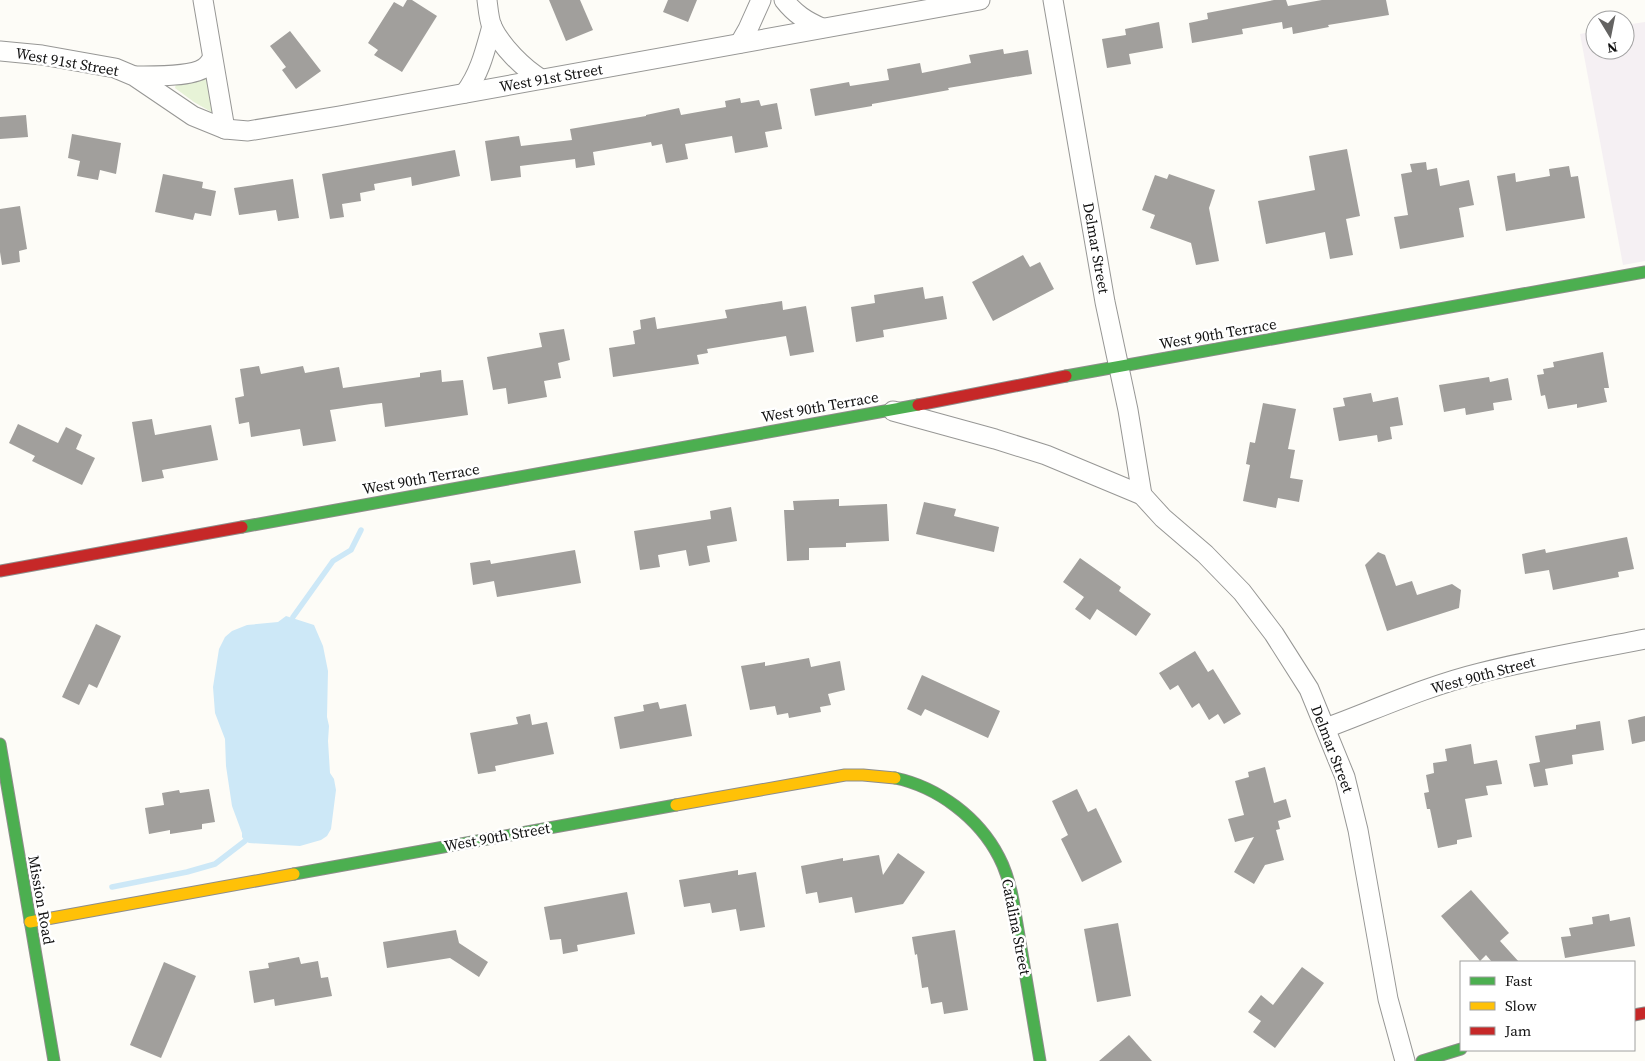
<svg xmlns="http://www.w3.org/2000/svg" width="1645" height="1061" viewBox="0 0 1645 1061" font-family="'Source Serif 4',serif">
<style>
.industrial{fill:#f5f0f3}
.green{fill:#e7f3d7}
.water{fill:#cde8f7}
.lines{fill:none;stroke-linecap:round;stroke-linejoin:round}
.stream{stroke:#cde8f7;stroke-width:5.5}
.building{fill:#a19f9c}
.street-casing{stroke:#979795;stroke-width:21}
.fast-casing{stroke:#8e8d8b;stroke-width:13}
.slow-casing{stroke:#8e8d8b;stroke-width:13}
.jam-casing{stroke:#8e8d8b;stroke-width:13}
.street{stroke:#fffffe;stroke-width:19}
.fast{stroke:#4caf50;stroke-width:11}
.slow{stroke:#ffc107;stroke-width:11}
.jam{stroke:#c62828;stroke-width:11}
.labels{text-anchor:middle;stroke-width:5;stroke-linejoin:round;paint-order:stroke}
.street-label{font-size:15px;fill:#111;stroke:#fff}
</style>
<rect width="100%" height="100%" fill="#fdfcf7"/>
<path class="industrial" d="M1645 22V261L1623 265 1580 34 1595 31V50H1625V25Z"/>
<path class="green" d="M205 77H208L213 113 194 102 175 88 176 84Z"/>
<path class="water" d="M286 616 314 625 323 646 328 671 327 717 329 726 328 741 330 773 334 779 336 790 331 829 327 836 321 840 300 846 249 843 245 841 242 837V833L232 806 226 766 225 739 215 713 213 687 219 649 225 637 232 631 247 625 278 622Z"/>
<g class="lines">
<g class="stream">
<path d="M293 617 333 561 351 550 361 530"/>
<path d="M112 887 187 872 215 864 245 841"/>
</g>
</g>
<g class="building">
<path d="M407 0H412L437 16 402 72 374 55 378 50 368 43 394 2 403 7Z"/>
<path d="M549 0H580L593 30 566 41Z"/>
<path d="M668 0H697L688 22 663 12Z"/>
<path d="M1274 0H1286L1288 6 1322 0H1386L1389 15 1328 25 1329 27 1293 34 1292 27 1283 29 1282 22 1242 29 1243 34 1192 43 1189 23 1208 19 1207 13Z"/>
<path d="M1159 22 1163 48 1129 54 1131 64 1107 68 1102 39 1126 35 1125 29Z"/>
<path d="M290 31 321 71 296 89 282 70 286 67 270 46Z"/>
<path d="M1003 49 1004 54 1028 50 1032 74 948 88 949 90 872 104V106L815 116 810 89 849 82 850 86 889 80 887 69 920 63 922 73 971 63 969 55Z"/>
<path d="M740 98 741 103 759 100 761 106 777 103 782 129 765 132 768 147 735 153 732 136 685 144 688 159 666 163 662 144 652 146 651 142 593 152 595 165 576 168 575 159 520 166 521 177 491 181 485 141 519 136 521 146 572 140 570 129 646 116V115L679 108 681 115 726 107 725 101Z"/>
<path d="M26 115 28 137 0 139V117Z"/>
<path d="M72 134 121 143 116 174 100 170 98 180 77 176 80 161 68 158Z"/>
<path d="M1347 149 1360 216 1346 219 1353 255 1330 259 1325 232 1266 244 1258 201 1315 190 1309 156Z"/>
<path d="M455 150 460 176 412 186 411 177 374 184 375 190 360 193 361 201 342 204 344 217 330 219 322 174Z"/>
<path d="M1426 162 1427 170 1437 168 1440 186 1469 180 1474 205 1459 208 1464 237 1400 249 1394 217 1408 215 1401 174 1412 172 1410 164Z"/>
<path d="M1569 166 1571 177 1578 176 1585 218 1506 231 1497 176 1515 173 1516 182 1550 176 1549 169Z"/>
<path d="M163 174 203 182 202 188 216 191 211 216 195 213 193 220 155 212Z"/>
<path d="M1169 174 1215 190 1209 208 1219 261 1196 265 1191 243 1150 228 1155 215 1142 210 1155 175 1167 179Z"/>
<path d="M293 179 299 218 278 221 276 210 239 215 234 188Z"/>
<path d="M20 206 27 249 19 251 20 262 2 265 0 252V209Z"/>
<path d="M1023 255 1030 267 1040 262 1054 289 993 321 972 282Z"/>
<path d="M923 287 925 299 943 296 947 319 883 330 884 337 856 342 851 307 875 303 874 295Z"/>
<path d="M782 301 783 310 806 306 814 352 790 356 786 336 707 349 708 353 697 355 699 364 613 377 609 348 635 344 633 331 641 329 640 320 655 317 657 329 727 318 725 310Z"/>
<path d="M564 329 570 360 558 363 561 378 544 381 547 397 508 404 506 388 493 390 487 357 542 347 539 333Z"/>
<path d="M1603 352 1609 388H1604L1607 402 1577 408V404L1548 409 1545 395 1541 396 1537 375 1544 374 1543 369 1554 367 1553 362Z"/>
<path d="M259 366 261 374 303 366 305 373 339 367 343 388 420 377V373L441 370 442 382 463 380 468 415 385 427 382 403 371 404 330 410 336 441 303 446 300 429 251 437 249 422 239 424 235 398 244 396 240 369Z"/>
<path d="M1489 377 1490 382 1508 378 1512 400 1493 403 1494 410 1466 415 1465 408 1444 412 1439 385Z"/>
<path d="M1371 393 1373 402 1398 397 1403 425 1390 427 1392 439 1378 442 1377 435 1339 441 1333 408 1345 406 1343 398Z"/>
<path d="M1263 403 1296 409 1288 449 1295 450 1290 478 1303 480 1299 502 1278 498 1276 508 1243 501 1250 465 1246 464 1250 442 1255 443Z"/>
<path d="M152 419 155 435 211 425 218 460 162 470 164 478 142 482 132 422Z"/>
<path d="M18 424 58 443 66 427 82 435 76 449 95 458 82 485 32 461 35 456 9 443Z"/>
<path d="M839 499V506L887 504 889 541 846 543V547L809 548V560L787 561 784 510H794L793 501Z"/>
<path d="M924 502 956 509 954 516 999 527 994 552 916 534Z"/>
<path d="M731 507 737 541 707 546 710 562 689 566 686 550 658 555 660 567 640 570 634 531 711 519 710 511Z"/>
<path d="M1627 537 1634 569 1618 572 1619 577 1553 590 1549 570 1525 574 1522 554 1545 549 1546 553Z"/>
<path d="M575 550 581 583 497 597 494 581 473 585 470 563 490 560 491 564Z"/>
<path d="M1378 552 1385 555 1396 586 1412 581 1417 595 1452 584 1461 590 1459 608 1387 631 1365 565Z"/>
<path d="M1080 558 1121 587 1119 591 1151 614 1136 636 1097 609 1090 620 1075 609 1084 597 1063 582Z"/>
<path d="M96 624 121 636 97 688 89 684 79 705 62 697Z"/>
<path d="M1195 651 1208 672 1213 669 1241 714 1224 724 1218 714 1209 720 1199 703 1192 708 1178 685 1170 690 1159 673Z"/>
<path d="M809 658 811 667 840 661 845 690 828 694 831 705 820 707 821 712 789 718 788 713 777 715 775 706 750 710 741 666 765 662V666Z"/>
<path d="M922 675 1000 711 988 738 925 709 921 716 907 709Z"/>
<path d="M658 702 660 709 686 704 692 736 620 749 614 717 644 711 643 705Z"/>
<path d="M530 714 532 725 547 722 554 754 495 766 496 771 478 774 470 733 518 724 516 717Z"/>
<path d="M1645 716V741L1632 744 1628 720Z"/>
<path d="M1600 721 1604 750 1572 755 1573 764 1545 769 1548 785 1534 787 1529 764 1540 762 1535 736 1576 729V725Z"/>
<path d="M1471 744 1474 764 1497 760 1502 784 1486 786 1488 795 1465 799 1472 837 1457 840V844L1438 848 1430 809H1427L1424 793 1429 792 1426 775 1434 773 1433 763 1447 761 1445 749Z"/>
<path d="M1265 767 1274 803 1286 799 1291 817 1278 821 1280 829 1276 830 1284 860 1265 865 1254 884 1234 872 1254 837 1235 842 1228 819 1244 815 1235 781 1249 777 1248 772Z"/>
<path d="M209 789 215 822 202 824V829L170 834V830L149 834 145 808 164 805 162 793 179 790 180 793Z"/>
<path d="M1077 789 1088 812 1096 808 1122 862 1082 882 1061 839 1068 835 1052 801Z"/>
<path d="M898 853 925 872 903 904 855 913 852 897 819 903 817 892 806 894 801 866 843 858V861L879 855 883 875Z"/>
<path d="M738 870V875L756 872 765 927 740 931 736 909 712 913 710 903 684 907 679 880Z"/>
<path d="M1471 890 1509 933 1500 941 1519 962H1492L1486 955 1480 961 1441 916Z"/>
<path d="M627 892 635 934 577 945 578 951 563 954 561 939 550 940 544 907Z"/>
<path d="M1609 914 1610 921 1630 917 1635 946 1565 958 1561 937 1571 936 1569 928 1593 924 1592 917Z"/>
<path d="M1118 923 1131 996 1097 1002 1084 929Z"/>
<path d="M456 930 459 943 488 962 479 977 450 958 387 968 383 942Z"/>
<path d="M955 930 968 1010 944 1014 942 1002 931 1004 928 987 922 988 917 954 915 955 912 937Z"/>
<path d="M299 957 301 964 318 961 321 978 328 977 332 996 275 1006 274 999 254 1003 249 971 269 968 268 963Z"/>
<path d="M164 962 196 976 161 1058 130 1045Z"/>
<path d="M1302 967 1324 983 1275 1048 1253 1032 1261 1021 1248 1012 1261 995 1273 1005Z"/>
<path d="M1129 1035 1152 1061H1099Z"/>
</g>
<g class="lines">
<g class="street-casing">
<g id="street">
<path d="M203 0 225 129"/>
<path d="M487 0C488 8 489 20 492 27 502 47 523 68 541 79"/>
<path d="M784 0C795 14 806 21 822 28"/>
<path d="M1053 0 1105 302 1128 410 1142 495"/>
<path d="M740 43 748 29 761 0"/>
<path d="M0 51 42 55 115 68 134 76 193 116 225 129 248 131 339 116 980 0"/>
<path d="M136 76C152 76 191 77 204 68 207 66 210 62 212 59"/>
<path d="M465 93C480 73 485 51 492 26"/>
<path d="M893 411 995 439 1046 455 1142 495 1163 518 1205 554 1242 592 1274 634 1309 689 1345 777 1358 830 1388 999 1405 1061"/>
<path d="M1326 728C1377 709 1427 686 1480 673 1534 659 1590 650 1645 639"/>
</g>
</g>
<g class="fast-casing">
<g id="fast">
<path d="M1066 376 1645 272"/>
<path d="M242 527 918 405"/>
<path d="M0 744 54 1061"/>
<path d="M895 778C938 787 979 818 999 857 1006 870 1010 885 1013 900L1040 1061"/>
<path d="M294 874 676 805"/>
<path d="M1422 1061 1461 1049"/>
</g>
</g>
<g class="slow-casing">
<g id="slow">
<path d="M676 805 845 775H863L895 778"/>
<path d="M30 922 294 874"/>
</g>
</g>
<g class="jam-casing">
<g id="jam">
<path d="M918 405 1066 376"/>
<path d="M0 571 242 527"/>
<path d="M1634 1015 1645 1013"/>
</g>
</g>
<use href="#street" class="street"/>
<use href="#fast" class="fast"/>
<use href="#slow" class="slow"/>
<use href="#jam" class="jam"/>
</g>
<g class="labels">
<g class="street-label">
<text transform="translate(67 62) rotate(10)" y="5">West 91st Street</text>
<text transform="translate(551 78) rotate(-10)" y="5">West 91st Street</text>
<text transform="translate(1096 248) rotate(80)" y="5">Delmar Street</text>
<text transform="translate(1218 334) rotate(-10)" y="5">West 90th Terrace</text>
<text transform="translate(820 407) rotate(-10)" y="5">West 90th Terrace</text>
<text transform="translate(421 479) rotate(-10)" y="5">West 90th Terrace</text>
<text transform="translate(1483 675) rotate(-15)" y="5">West 90th Street</text>
<text transform="translate(1332 749) rotate(69)" y="5">Delmar Street</text>
<text transform="translate(497 837) rotate(-10)" y="5">West 90th Street</text>
<text transform="translate(41 900) rotate(80)" y="5">Mission Road</text>
<text transform="translate(1016 927) rotate(79)" y="5">Catalina Street</text>
</g>
</g>
<rect x="1460" y="961" width="175" height="90" fill="#ffffff" stroke="#a0a0a0"/>
<rect x="1470" y="977" width="25" height="8" fill="#4caf50" stroke="#a0a0a0"/>
<text x="1505" y="986" font-size="15" fill="#111111">Fast</text>
<rect x="1470" y="1002" width="25" height="8" fill="#ffc107" stroke="#a0a0a0"/>
<text x="1505" y="1011" font-size="15" fill="#111111">Slow</text>
<rect x="1470" y="1027" width="25" height="8" fill="#c62828" stroke="#a0a0a0"/>
<text x="1505" y="1036" font-size="15" fill="#111111">Jam</text>
<g transform="translate(1610 35) rotate(170)"><circle r="24" fill="#ffffff" stroke="#a0a0a0"/>
<path d="M0-4L9 19L0 12L-9 19Z" fill="#646362"/>
<text y="-8" font-size="14" font-weight="bold" text-anchor="middle" fill="#111111">N</text>
</g>
</svg>
